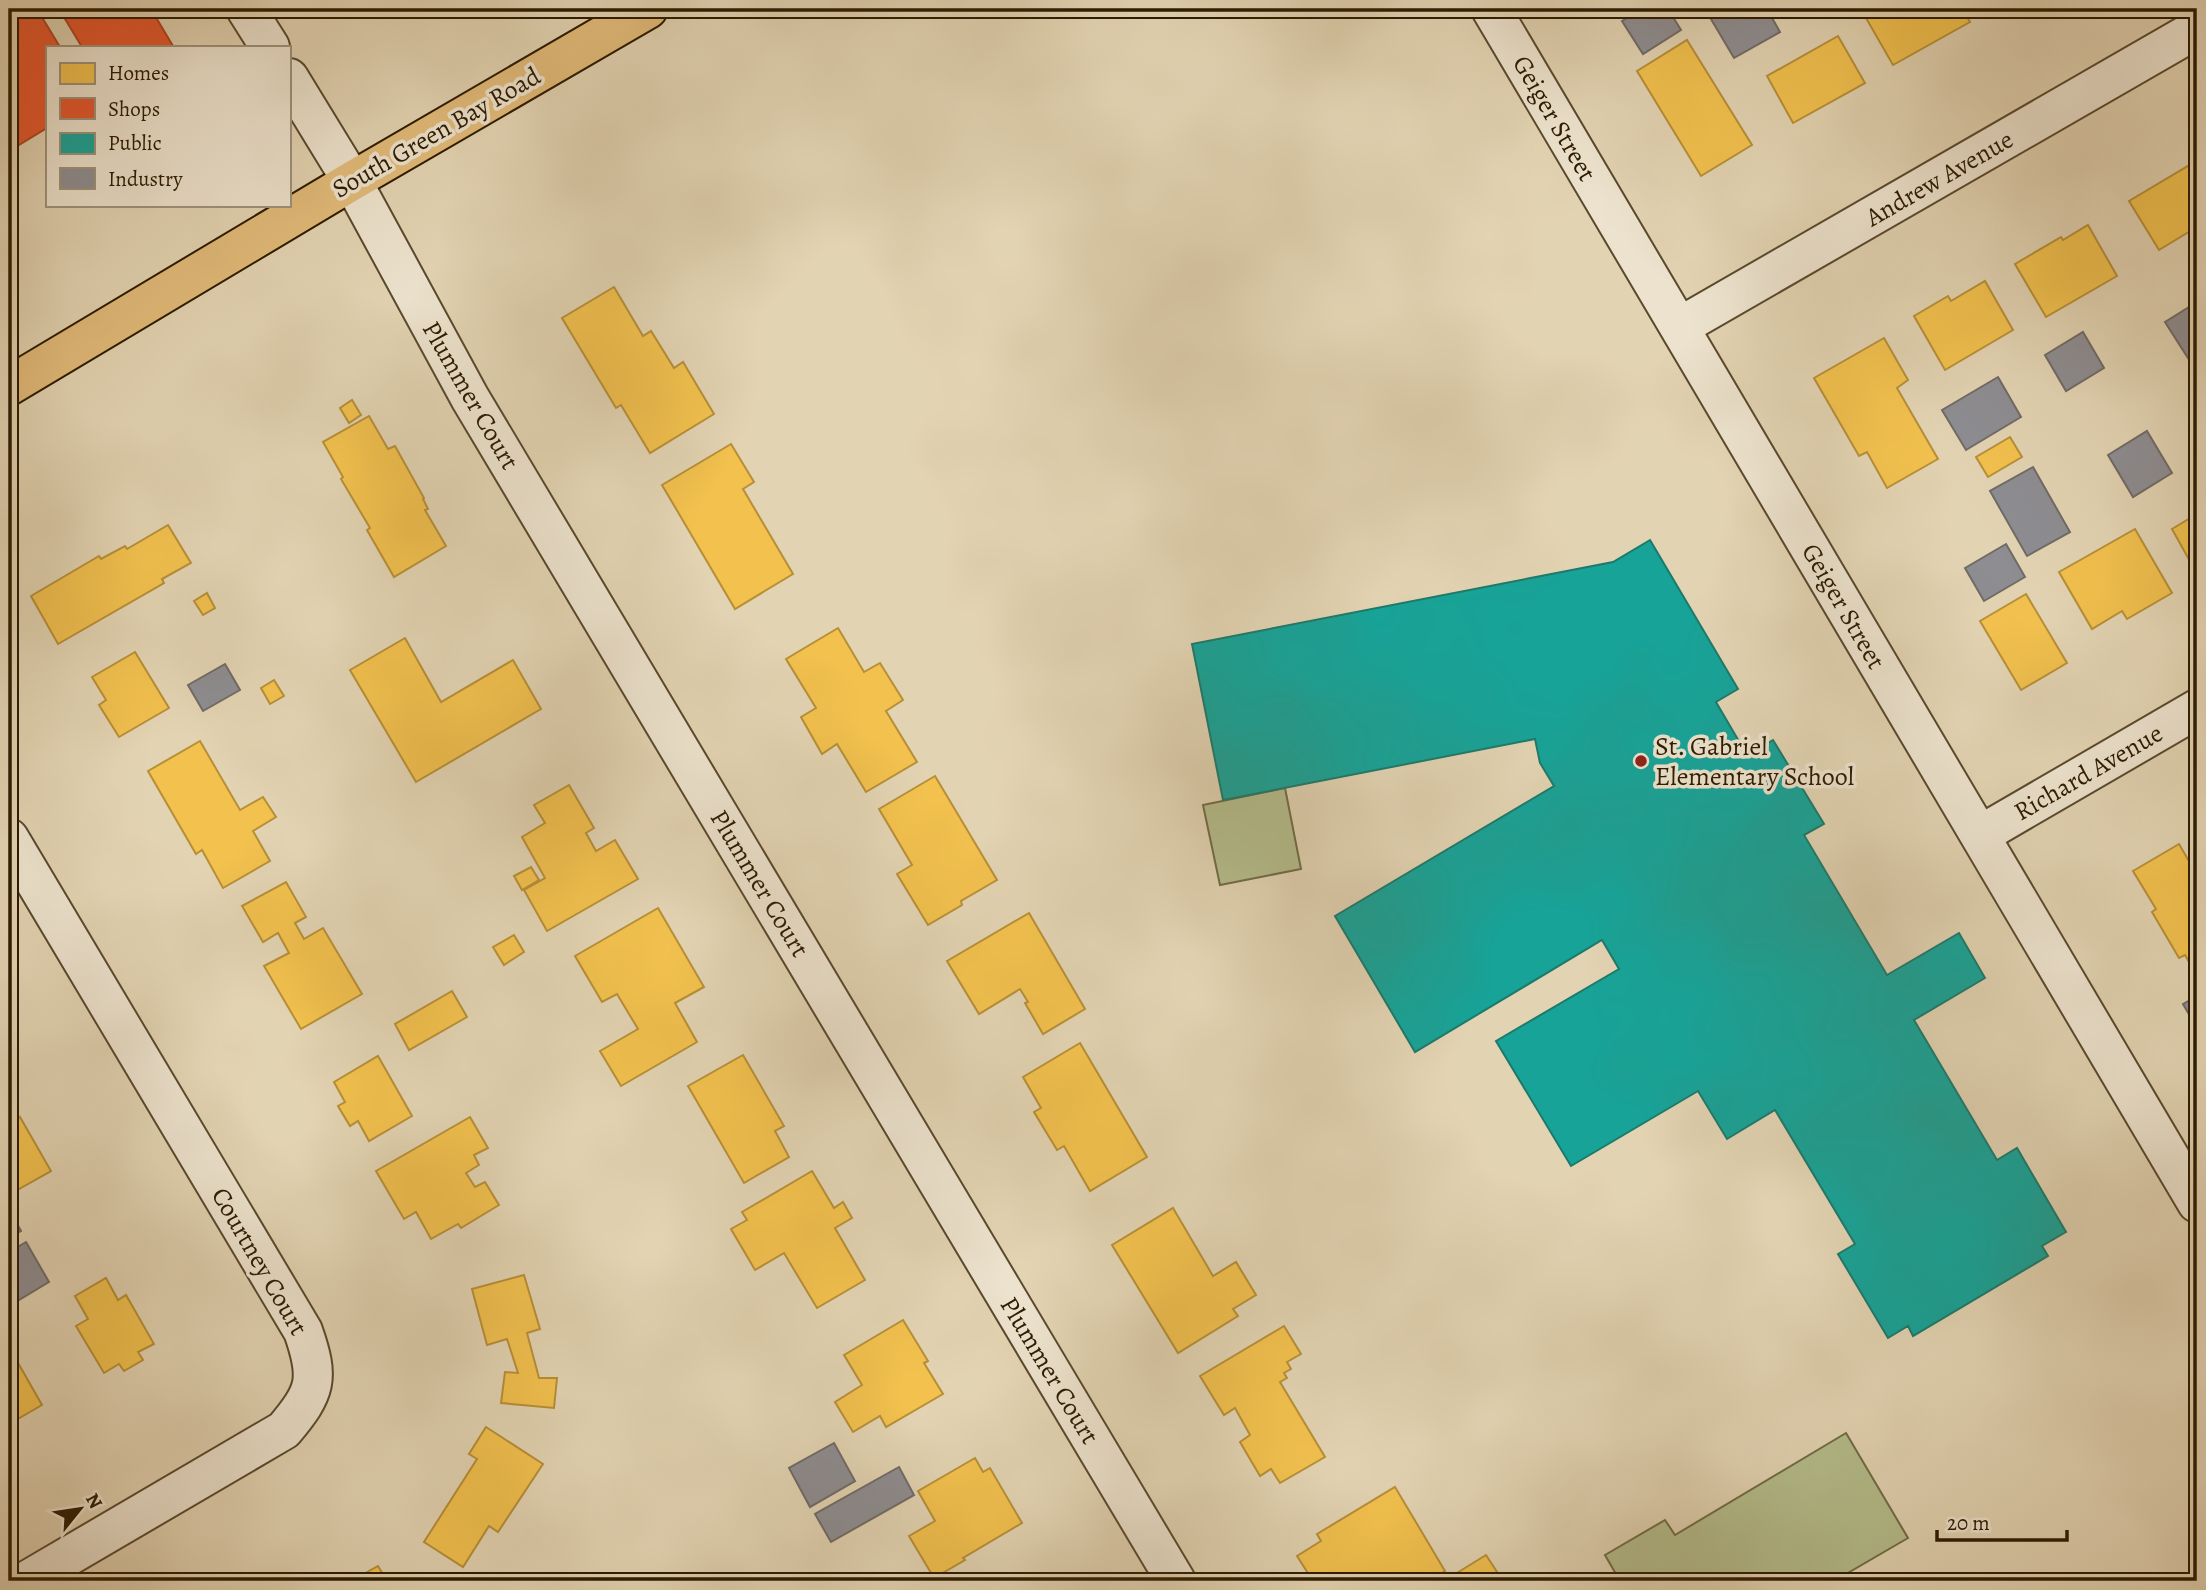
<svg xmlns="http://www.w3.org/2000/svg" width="2206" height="1590" viewBox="0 0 2206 1590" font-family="Alegreya,serif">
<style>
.green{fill:#b4bc8b;stroke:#706c46;stroke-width:2}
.homes{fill:#f2c14e;stroke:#b78f37;stroke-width:2}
.shops{fill:#e4572e;stroke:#ad4520;stroke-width:2}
.public{fill:#17a398;stroke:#1d7a6b;stroke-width:2}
.industry{fill:#8d8d92;stroke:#706b66;stroke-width:2}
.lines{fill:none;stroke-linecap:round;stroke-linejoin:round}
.minor-casing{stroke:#5a492d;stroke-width:42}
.major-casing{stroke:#2c1b01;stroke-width:42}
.minor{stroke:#ece2cd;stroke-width:38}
.major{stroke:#e1ba79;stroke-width:38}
.poi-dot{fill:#8f2418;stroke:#ece2cd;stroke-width:2.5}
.labels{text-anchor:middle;stroke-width:7;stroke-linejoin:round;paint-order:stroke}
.street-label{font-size:26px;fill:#2c1b01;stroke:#ece2cd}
.poi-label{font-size:26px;fill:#2c1b01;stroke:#ece2cd;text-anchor:start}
</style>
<rect width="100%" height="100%" fill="#e2d3b2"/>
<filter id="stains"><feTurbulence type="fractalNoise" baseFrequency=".00286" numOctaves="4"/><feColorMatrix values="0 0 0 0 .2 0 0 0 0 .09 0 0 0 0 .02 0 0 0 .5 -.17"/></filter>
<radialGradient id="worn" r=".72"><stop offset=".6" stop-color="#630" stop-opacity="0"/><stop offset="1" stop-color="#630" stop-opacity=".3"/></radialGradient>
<g class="green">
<path d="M1285 788 1301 869 1220 885 1203 805Z"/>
<path d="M1846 1433 1908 1538 1834 1581H1620L1605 1555 1665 1520 1675 1535Z"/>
</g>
<g class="homes">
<path d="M1883 9H1962L1970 22 1893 65 1866 18Z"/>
<path d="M1838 36 1865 83 1793 123 1767 76Z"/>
<path d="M1687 40 1752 145 1701 176 1637 71Z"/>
<path d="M2193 163 2197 170V227L2159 250 2129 201Z"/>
<path d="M2088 225 2117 276 2046 317 2015 264 2061 237 2063 240Z"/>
<path d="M1985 281 2013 330 1945 370 1914 316 1948 296 1951 301Z"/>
<path d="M614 287 643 336 651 331 674 368 683 362 714 414 650 453 621 405 616 408 562 318Z"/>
<path d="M1884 338 1908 380 1897 388 1938 459 1887 488 1867 452 1859 456 1814 378Z"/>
<path d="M352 400 361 415 349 423 340 408Z"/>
<path d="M369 416 388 449 395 446 424 498 423 499 428 509 425 510 446 546 394 577 367 530 370 528 341 479 343 477 323 442Z"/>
<path d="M2010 437 2022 457 1988 477 1976 457Z"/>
<path d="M731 444 754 482 743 489 793 574 735 609 662 485Z"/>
<path d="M2197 514V574L2172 529Z"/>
<path d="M168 525 191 563 162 579 164 583 58 644 31 596 99 556 101 559 125 546 127 549Z"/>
<path d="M2135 529 2172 593 2127 619 2122 611 2092 629 2059 572Z"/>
<path d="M207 593 215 608 203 615 194 601Z"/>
<path d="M2026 594 2067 663 2021 690 1980 621Z"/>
<path d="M838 628 864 672 880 663 903 700 886 711 917 762 866 792 837 744 822 754 801 717 816 708 786 659Z"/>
<path d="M405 638 441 702 513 660 541 709 416 782 350 670Z"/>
<path d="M135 652 169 708 119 737 99 705 106 700 92 677Z"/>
<path d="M274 680 284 696 270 704 261 688Z"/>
<path d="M200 741 240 810 263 797 276 817 253 831 270 861 223 888 202 850 196 854 148 771Z"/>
<path d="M935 776 997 880 961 901 962 905 928 925 897 874 912 865 879 809Z"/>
<path d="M569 785 594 828 586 833 596 851 615 840 638 879 547 931 524 890 545 878 522 837 545 823 534 805Z"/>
<path d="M2179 844 2197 875V976L2185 955 2179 958 2152 912 2156 909 2133 871Z"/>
<path d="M531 867 539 880 522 890 514 876Z"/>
<path d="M286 882 306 917 295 923 304 939 323 928 362 994 301 1029 264 966 289 953 278 933 263 942 242 906Z"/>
<path d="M658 908 704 987 675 1003 697 1042 621 1086 600 1051 638 1029 617 994 602 1002 575 956Z"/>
<path d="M1029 913 1085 1009 1043 1034 1025 1003 1028 1002 1020 989 979 1014 947 961Z"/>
<path d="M514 935 524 952 504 965 493 947Z"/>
<path d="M452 991 467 1017 409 1050 395 1024Z"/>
<path d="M1080 1043 1147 1157 1090 1191 1064 1146 1057 1150 1034 1112 1041 1108 1023 1077Z"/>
<path d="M743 1055 784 1126 775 1131 789 1157 744 1183 688 1086Z"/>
<path d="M378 1056 412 1116 369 1141 358 1121 350 1126 338 1106 345 1102 334 1082Z"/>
<path d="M20 1117 51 1171 12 1193 9 1188V1124Z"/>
<path d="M470 1117 488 1148 474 1155 479 1165 466 1173 475 1187 485 1182 499 1205 461 1228 458 1224 431 1239 416 1212 404 1219 376 1171Z"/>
<path d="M812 1171 834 1208 843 1202 852 1218 835 1228 865 1280 817 1308 784 1253 755 1270 731 1229 747 1220 742 1212Z"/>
<path d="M1173 1208 1213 1276 1236 1262 1256 1295 1233 1309 1238 1316 1178 1353 1112 1245Z"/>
<path d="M524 1275 540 1329 527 1333 539 1378H557L554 1408 501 1403 505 1372 518 1373 507 1339 487 1345 472 1289Z"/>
<path d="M106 1278 118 1300 126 1295 154 1344 138 1352 143 1360 124 1371 119 1364 104 1373 76 1326 88 1319 75 1296Z"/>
<path d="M903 1320 928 1361 924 1363 943 1394 886 1427 880 1416 853 1432 835 1402 862 1385 844 1355Z"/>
<path d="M1284 1326 1301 1354 1287 1362 1291 1369 1284 1373 1287 1378 1280 1382 1325 1457 1280 1483 1271 1469 1260 1476 1240 1442 1250 1435 1235 1408 1224 1415 1200 1376Z"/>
<path d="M9 1347 42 1405 9 1424Z"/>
<path d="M486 1427 543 1464 498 1532 489 1526 463 1567 424 1542 477 1459 469 1454Z"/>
<path d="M975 1458 983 1472 990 1468 1022 1523 963 1558 965 1560 934 1578 909 1536 935 1521 918 1491Z"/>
<path d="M1395 1487 1445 1571 1440 1575 1444 1581 1486 1555 1503 1581H1313L1297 1556 1321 1541 1317 1534Z"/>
<path d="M378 1566 387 1581H351Z"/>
</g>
<g class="shops">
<path d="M9 9H37L60 47H47V128L9 151Z"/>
<path d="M59 9H151L173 46 82 47Z"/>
</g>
<path class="public" d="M1650 540 1738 689 1716 702 1747 755 1773 740 1824 824 1804 835 1887 975 1959 933 1985 978 1914 1020 1997 1160 2017 1148 2066 1232 2042 1246 2048 1256 1913 1336 1908 1326 1888 1338 1838 1254 1855 1244 1775 1110 1727 1139 1698 1091 1571 1166 1496 1041 1619 969 1602 940 1415 1052 1335 916 1554 786 1540 763 1535 739 1223 800 1192 644 1613 562Z"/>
<g class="industry">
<path d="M1642 9H1668L1681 30 1643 54 1622 21Z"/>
<path d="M1705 9H1767L1780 32 1734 58Z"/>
<path d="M2197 302V352L2188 358 2165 322Z"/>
<path d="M2083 332 2104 368 2066 391 2045 355Z"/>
<path d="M1998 377 2021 417 1966 450 1942 410Z"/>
<path d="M2147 431 2172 473 2133 497 2108 455Z"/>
<path d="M2033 467 2070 532 2027 556 1990 491Z"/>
<path d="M2006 544 2025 577 1984 601 1965 568Z"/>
<path d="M225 664 240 690 203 711 188 685Z"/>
<path d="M2197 996V1028L2183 1004Z"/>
<path d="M9 1210 21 1231 9 1238Z"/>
<path d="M26 1242 49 1282 9 1306V1252Z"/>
<path d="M834 1443 855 1481 810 1507 789 1468Z"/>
<path d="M899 1467 914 1495 831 1542 815 1514Z"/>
</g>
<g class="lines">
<g class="minor-casing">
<g id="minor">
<path d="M246 9 270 47"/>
<path d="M1491 9 2197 1203"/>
<path d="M289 78 352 181 470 398 1176 1581"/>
<path d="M1681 326 2197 29"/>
<path d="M1980 835 2197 709"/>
<path d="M9 838 303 1331C320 1379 316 1392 284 1430L26 1581"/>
</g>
</g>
<g class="major-casing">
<path id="major" d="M9 386 352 181 648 9"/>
</g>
<use href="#minor" class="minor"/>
<use href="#major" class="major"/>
</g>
<circle class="poi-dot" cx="1641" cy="761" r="7"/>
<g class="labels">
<g class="street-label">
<text transform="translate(1555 118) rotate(60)" y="9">Geiger Street</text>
<text transform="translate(436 132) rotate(-30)" y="9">South Green Bay Road</text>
<text transform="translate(1939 178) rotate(-30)" y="9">Andrew Avenue</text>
<text transform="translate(471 395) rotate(60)" y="9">Plummer Court</text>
<text transform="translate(1844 606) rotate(60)" y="9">Geiger Street</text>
<text transform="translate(2088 772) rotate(-30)" y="9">Richard Avenue</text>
<text transform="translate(760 883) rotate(59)" y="9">Plummer Court</text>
<text transform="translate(260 1261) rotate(60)" y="9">Courtney Court</text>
<text transform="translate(1050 1370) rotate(59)" y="9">Plummer Court</text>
</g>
<g class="poi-label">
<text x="1655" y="755">St. Gabriel<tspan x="1655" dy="30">Elementary School</tspan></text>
</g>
</g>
<rect width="2206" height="1590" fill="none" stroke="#e2d3b2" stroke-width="35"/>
<rect x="10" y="10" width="2185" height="1569" fill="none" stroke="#2c1b01" stroke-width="3.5"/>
<rect x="18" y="18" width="2171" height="1555" fill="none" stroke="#2c1b01" stroke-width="2"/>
<rect x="46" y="46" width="245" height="161" fill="#ece2cd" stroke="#9f927b" stroke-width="2"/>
<rect x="60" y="63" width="35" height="21" fill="#f2c14e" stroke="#9f927b" stroke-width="2"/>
<text x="108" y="80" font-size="21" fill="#2c1b01">Homes</text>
<rect x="60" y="98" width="35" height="21" fill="#e4572e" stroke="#9f927b" stroke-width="2"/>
<text x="108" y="116" font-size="21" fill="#2c1b01">Shops</text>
<rect x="60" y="133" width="35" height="21" fill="#17a398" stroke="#9f927b" stroke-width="2"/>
<text x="108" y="150" font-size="21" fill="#2c1b01">Public</text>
<rect x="60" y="168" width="35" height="21" fill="#8d8d92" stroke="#9f927b" stroke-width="2"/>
<text x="108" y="186" font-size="21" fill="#2c1b01">Industry</text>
<g transform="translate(80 1509) rotate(60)" stroke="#ece2cd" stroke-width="5" paint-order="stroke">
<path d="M0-5L12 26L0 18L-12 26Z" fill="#2c1b01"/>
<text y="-10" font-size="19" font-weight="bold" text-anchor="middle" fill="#2c1b01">N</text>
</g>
<path d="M1937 1530v10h130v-10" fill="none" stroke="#2c1b01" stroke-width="3.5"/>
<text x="1947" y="1530" font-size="21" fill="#2c1b01" stroke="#ece2cd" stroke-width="5" paint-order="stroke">20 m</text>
<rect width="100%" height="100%" filter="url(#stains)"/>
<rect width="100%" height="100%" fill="url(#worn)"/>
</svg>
